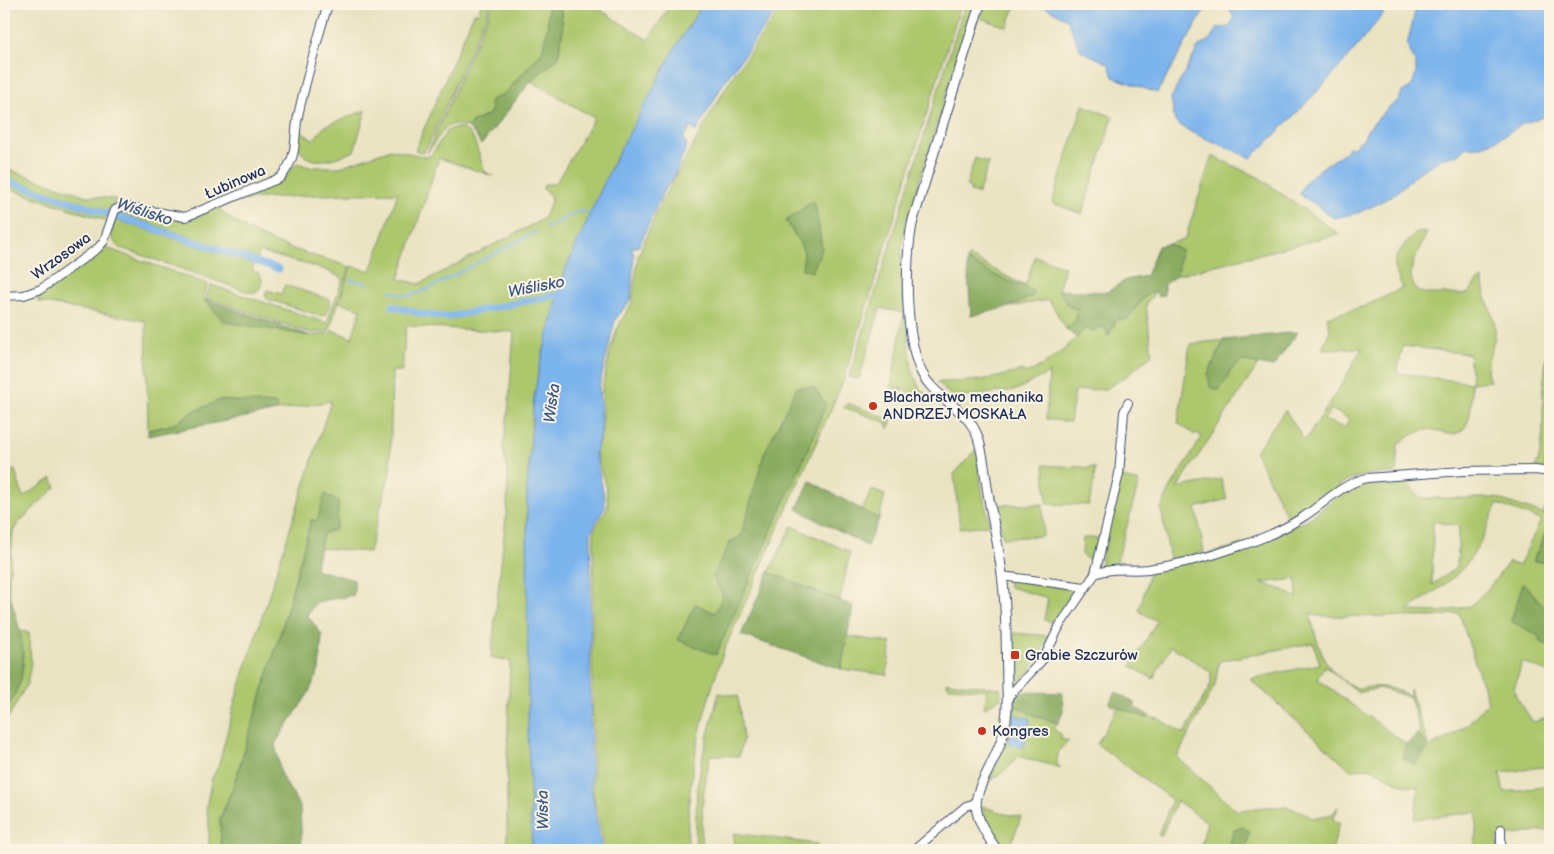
<svg xmlns="http://www.w3.org/2000/svg" width="1554" height="854" viewBox="0 0 1554 854" font-family="'Balsamiq Sans',sans-serif">
<style>
.green{fill:#adc76d;stroke:#647b66;fill-rule:evenodd}
.forest{fill:#8aac60;stroke:#526e5f}
.water{fill:#7cb4ec;stroke:#4c72a5}
.lines{fill:none;stroke-linecap:round;stroke-linejoin:round}
.stream{stroke:#7cb4ec;stroke-width:2}
.canal{stroke:#7cb4ec;stroke-width:7}
.minor-casing{stroke:#3a4a6d;stroke-width:10}
.tertiary-casing{stroke:#3a4a6d;stroke-width:11}
.minor{stroke:#fff;stroke-width:8}
.tertiary{stroke:#fff;stroke-width:9}
.poi-dot{fill:#c8321e;stroke:#fcf5e5;stroke-width:2}
.labels{text-anchor:middle;stroke-width:4;stroke-linejoin:round;paint-order:stroke}
.street-label{font-size:15px;fill:#1b2f5e;stroke:#fcf5e5}
.poi-label{font-size:15px;fill:#1b2f5e;stroke:#fcf5e5;text-anchor:start}
.water-label{font-size:16px;font-style:italic;fill:#385789;stroke:#fcf5e5}
</style>
<rect width="100%" height="100%" fill="#fcf5e5"/>
<filter id="ink" filterUnits="userSpaceOnUse"><feTurbulence type="fractalNoise" baseFrequency=".02" numOctaves="2"/><feDisplacementMap in="SourceGraphic" scale="10" xChannelSelector="R" yChannelSelector="G"/><feConvolveMatrix kernelMatrix="1 2 1 2 8 2 1 2 1" color-interpolation-filters="sRGB"/></filter>
<filter id="wash" filterUnits="userSpaceOnUse"><feTurbulence type="fractalNoise" baseFrequency=".0096" numOctaves="4" result="noise"/><feDisplacementMap in="SourceGraphic" scale="20" xChannelSelector="R" yChannelSelector="G"/><feGaussianBlur stdDeviation="1.12" result="paint"/><feColorMatrix in="noise" values="0 0 0 0 0 0 0 0 0 0 0 0 0 0 0 0 0 1.4 0 .05"/><feComposite in="paint" operator="in"/></filter>
<g filter="url(#wash)">
<rect width="100%" height="100%" fill="#eae3c2"/>
<g class="green">
<path d="M480 4H491L429 143 423 153 415 150 474 13H478L481 5Z"/>
<path d="M493 4H548V26L542 52 504 94 490 101 491 113 471 123 468 127 453 124 445 128 427 153Z"/>
<path d="M560 4H591L648 40 671 4H703L675 48 566 268 539 368 534 398 527 490 528 678 532 850H507V758L510 661 491 657 507 508 508 476 503 448 508 414 514 332 406 326 402 371H392L390 472 369 552 320 548 323 534 317 520H311L282 628 233 787 220 818 221 850H209V821L206 808 212 778 218 767 236 698 331 401 277 411 276 404H257L192 412 175 424 148 430 146 321 38 302 37 293 103 248H106L208 284 203 299 311 336 331 333 332 330 352 338 361 309 339 302 351 266 371 271 398 193C361 194 323 194 286 197 264 198 239 198 219 209 254 242 306 252 350 267L329 331 311 333 206 298 211 285 327 323 343 278 323 269 260 252 257 259 118 213 122 209C146 210 167 221 191 218L286 176 293 167 298 163 309 167H340L391 149 426 157 431 155 447 131 453 128H462L469 133 474 140 485 172 493 176 439 158 399 279 419 284 543 219 551 202 550 195 543 189 544 184H552L557 181 594 118 531 81 558 58 563 29Z"/>
<path d="M786 4H961L843 382 725 648C702 713 685 780 688 850H605L593 792 592 632 594 530 608 507 606 488 596 453 602 430V389L611 347 617 329 632 302 638 256 662 200 729 82 779 11Z"/>
<path d="M965 4H974L905 227 901 256 905 313 912 370 919 387 927 395 921 396 891 387 904 313 880 308 859 379 849 377Z"/>
<path d="M986 4H1004L1015 7 1007 27 980 18Z"/>
<path d="M1083 105 1113 117 1082 214 1052 203Z"/>
<path d="M366 110 354 151C338 158 304 171 298 144 296 140 299 133 299 129L313 140 325 126Z"/>
<path d="M1212 156 1258 177 1339 234 1177 275 1181 250 1168 244 1185 239Z"/>
<path d="M975 158 989 163 978 194 970 192V187L966 186Z"/>
<path d="M4 168 87 196 116 199 110 211 4 177Z"/>
<path d="M4 182 109 216 104 220 4 187Z"/>
<path d="M116 220 254 264 252 270 259 273 262 279 261 287 254 293 246 291 118 247 111 237 113 225Z"/>
<path d="M1416 232 1427 233C1418 253 1402 273 1418 292L1429 294H1468L1477 281 1483 279C1482 296 1494 311 1495 328 1497 346 1481 364 1490 381L1472 383 1471 385C1471 400 1474 433 1452 434 1446 435 1440 431 1434 430 1421 428 1408 437 1398 444L1396 473 1372 474 1355 478 1343 483 1311 510 1294 521 1289 520 1255 452 1285 410 1305 441 1342 384 1362 348 1322 349 1330 330 1327 317 1365 306 1403 288C1387 257 1396 256 1416 232ZM1403 346 1469 354 1472 383 1397 373ZM1331 409 1349 419 1345 428 1324 420Z"/>
<path d="M969 256 1025 286 1035 256 1065 267 1058 290 1064 298 1067 305 1078 310 1076 319 1066 329 1049 300 1009 307 1033 296 967 260Z"/>
<path d="M285 285 331 300 327 314 321 316 267 299 265 295 267 290 281 294Z"/>
<path d="M1155 292 1146 304 1152 354 1127 376 1105 389 1075 391 1070 422 1046 419 1049 373 1016 390 963 397 957 399 944 390V388L937 382C967 382 994 380 1023 370L1025 374C1048 365 1068 347 1085 329L1094 331 1100 327H1105L1108 336 1117 320 1127 319 1147 293Z"/>
<path d="M1550 322 1548 450 1544 467 1550 468V475L1535 467C1546 451 1542 409 1543 388 1545 366 1548 344 1550 322Z"/>
<path d="M1224 340 1208 374 1227 379 1230 371 1242 360 1258 365 1177 488 1221 479 1227 499 1196 508 1204 552 1170 559 1161 509 1169 491 1202 437 1197 433 1195 435 1178 423 1190 344Z"/>
<path d="M847 403 892 420 888 429 887 423 843 407Z"/>
<path d="M976 450 982 491 990 525 960 528 954 474Z"/>
<path d="M1122 452H1125L1123 478 1139 482 1116 565 1103 568 1100 567Z"/>
<path d="M1044 465 1095 468 1094 482 1089 505 1047 504Z"/>
<path d="M15 470 23 497 52 478 56 487 19 522 13 531 8 594 4 571V516L9 510 4 499V474Z"/>
<path d="M1407 478 1408 484 1419 498H1496L1543 514 1550 495V523L1533 560 1550 563V612L1523 583 1540 637V641L1550 647V673L1522 662 1514 689 1516 696 1533 722 1550 717V766L1500 773 1504 792 1550 786V830L1498 837V850H1475L1477 812 1415 819 1418 787C1412 786 1406 786 1401 784 1383 777 1373 762 1352 771L1250 679 1320 664 1313 643 1219 661 1215 685 1177 757 1237 811C1261 807 1291 801 1312 818L1333 814 1338 807 1333 821 1340 822 1332 850H1245L1247 847 1230 841 1228 850H1200L1207 822 1177 801 1161 836 1158 835 1172 800 1097 744 1118 707 1147 718 1148 715 1156 719 1157 718 1184 734 1211 684V672L1171 646 1153 679 1131 666 1157 621 1139 611 1150 571 1281 533 1310 518 1349 487 1352 491 1367 485 1386 484 1389 479ZM1497 504 1541 520 1519 566 1509 562 1487 590 1470 606 1439 612 1408 611C1424 597 1445 587 1460 571 1478 554 1487 526 1497 504ZM1433 521 1457 526 1459 528 1457 567 1432 585ZM1296 579 1297 598 1286 591 1261 583ZM1310 613 1318 616 1434 617 1459 613 1488 702 1468 724 1449 737 1429 747 1410 689V697C1396 687 1376 684 1360 689 1324 677 1318 646 1310 613ZM1325 666 1358 693 1379 688 1410 697 1420 731 1417 734 1429 747 1415 764 1404 758 1406 744 1317 679Z"/>
<path d="M872 490 885 495 879 519 862 510Z"/>
<path d="M1043 504V536L1003 538 996 505Z"/>
<path d="M792 526 850 552 840 601 769 572Z"/>
<path d="M1083 538H1100C1098 555 1096 574 1081 583L1092 562 1082 555Z"/>
<path d="M1008 579 1077 590C1075 596 1063 620 1056 622 1053 623 1047 621 1044 620L1048 598 1009 587Z"/>
<path d="M18 630 29 633 31 663 27 684 4 725C4 706 13 701 19 685 25 668 23 647 18 630Z"/>
<path d="M1014 633 1050 636 1030 671 1016 684 1012 682 1014 650 1010 639 1014 637Z"/>
<path d="M847 636 891 643 887 675 841 669Z"/>
<path d="M946 682 1000 688 1001 698 984 708 987 690 949 687Z"/>
<path d="M719 693 738 696 743 739 739 756 710 755 703 797 701 846 734 847V833L817 844 818 850H695L697 790 703 754Z"/>
<path d="M1014 705 1036 716 1058 723 1053 729 1062 735 1060 739 1069 741C1060 748 1057 752 1057 764L1061 768 1018 756 1009 767 988 783 1011 730Z"/>
<path d="M982 806 1005 814 1021 817 1009 850H1004C994 837 982 823 982 806Z"/>
</g>
<g class="forest">
<path d="M548 4H560L563 29 558 58 531 81 481 145 476 136 468 127 471 123 491 113 490 101 504 94 542 52 548 26Z"/>
<path d="M813 201 816 208 822 249 812 272 802 269 804 252 798 240 786 221Z"/>
<path d="M1168 244 1181 250 1177 275 1164 284V295L1158 297 1156 291 1147 294 1127 319 1117 320 1108 337 1105 327H1100L1094 331 1085 329 1077 338 1066 329 1076 319 1078 310 1067 305 1064 298 1058 290 1107 292 1126 280 1146 276 1158 246Z"/>
<path d="M967 260 997 276 1033 291V296L1009 307 971 316Z"/>
<path d="M203 299 311 336 225 322Z"/>
<path d="M1298 332 1273 367 1242 361 1230 371 1227 379 1219 390 1210 387 1208 374 1224 340Z"/>
<path d="M797 387H814L826 404 814 436 716 655 678 640 695 604 715 613 723 596 713 577 730 542 741 536 764 454Z"/>
<path d="M220 400 276 404 277 411 148 436V430L175 424 192 412Z"/>
<path d="M810 481 879 519 867 546 797 509Z"/>
<path d="M325 494 339 502 336 529 323 534 315 569 354 580V595L316 602 307 615 322 635 319 670 308 694 275 744 281 775 300 807 302 850H221L220 819 233 787 282 628 311 520H317Z"/>
<path d="M1550 523V563L1533 561Z"/>
<path d="M4 572C11 607 31 646 20 682 16 693 9 704 4 714Z"/>
<path d="M769 572 853 606 841 669 741 635Z"/>
<path d="M1523 583 1550 612V647L1540 641V637L1511 621Z"/>
<path d="M1027 692 1062 693 1063 711 1058 723 1036 716 1014 705V697L1017 693Z"/>
<path d="M1116 692 1136 704 1134 707 1148 715V718L1109 704Z"/>
<path d="M1417 734 1429 747 1415 764 1404 758C1402 747 1409 742 1417 734Z"/>
<path d="M1243 827 1250 832 1245 850H1228L1234 830Z"/>
</g>
<g class="water">
<path d="M703 4H781L723 84 696 132 691 127 683 138 687 145 674 177 664 190 639 246 631 248 634 254 631 299 615 320 599 387 601 431 595 453 604 496 605 507 591 532 590 677 591 789 602 850H532L528 729 527 490 534 398 539 368 566 268 612 165 675 48Z"/>
<path d="M1040 4H1208L1157 93 1113 77 1109 64 1080 50 1067 19Z"/>
<path d="M1233 4H1390C1350 60 1301 110 1251 158L1191 132 1175 122 1171 98 1199 46 1209 41 1217 28 1229 27 1234 18 1230 11Z"/>
<path d="M1417 4H1550V115C1543 118 1535 119 1528 122 1508 130 1490 150 1467 147L1456 155 1441 159 1416 174 1395 194 1373 206 1358 213 1333 218 1328 213 1324 212C1319 204 1306 201 1299 193L1301 192C1302 178 1334 160 1346 151L1348 147 1352 148 1364 138 1367 130 1387 109 1399 100 1402 92 1412 86 1416 73V63L1407 45Z"/>
<path d="M1014 715 1030 718 1028 734 1023 748 1009 744Z"/>
</g>
<g class="lines">
<g class="stream">
<path d="M546 228 579 211 592 214"/>
<path d="M350 279 368 284"/>
<path d="M390 291C408 298 411 296 428 289L537 231"/>
</g>
<g class="canal">
<path d="M4 180 279 269"/>
<path d="M393 306 422 314 447 317 566 293"/>
</g>
</g>
</g>
<g filter="url(#ink)">
<g class="lines">
<g class="minor-casing">
<g id="minor">
<path d="M4 296 24 295 41 289 98 248 104 241 115 210 123 206 185 217 280 178C299 156 293 142 298 116 306 79 317 41 328 4"/>
<path d="M1095 574 1119 474 1124 412 1128 403"/>
<path d="M1002 576 1085 587"/>
<path d="M1007 698 1044 658 1060 625 1095 574C1112 567 1130 571 1148 569 1177 565 1209 557 1237 547 1259 540 1283 530 1303 517 1325 503 1341 484 1367 478L1462 471 1535 470 1550 472"/>
<path d="M914 850 966 806 976 803"/>
<path d="M1501 850V829"/>
</g>
</g>
<g class="tertiary-casing">
<path id="tertiary" d="M980 4 913 220C904 258 903 356 930 385 948 406 971 412 979 441 984 458 985 476 988 493 992 518 998 542 1001 567 1007 607 1006 648 1007 688 1008 707 1007 726 1000 744 981 794 959 798 997 850"/>
</g>
<use href="#minor" class="minor"/>
<use href="#tertiary" class="tertiary"/>
</g>
</g>
<g class="poi-dot">
<circle cx="873" cy="406" r="5"/>
<rect x="1010" y="650" width="10" height="10" rx="2.5"/>
<circle cx="982" cy="731" r="5"/>
</g>
<g class="labels">
<g class="street-label">
<text transform="translate(235 182) rotate(-23)" y="5">Łubinowa</text>
<text transform="translate(61 256) rotate(-36)" y="5">Wrzosowa</text>
</g>
<g class="poi-label">
<text x="883" y="402">Blacharstwo mechanika<tspan x="883" dy="17">ANDRZEJ MOSKAŁA</tspan></text>
<text x="1025" y="660">Grabie Szczurów</text>
<text x="992" y="736">Kongres</text>
</g>
<g class="water-label">
<text transform="translate(145 211) rotate(18)" y="6">Wiślisko</text>
<text transform="translate(536 286) rotate(-11)" y="6">Wiślisko</text>
<text transform="translate(551 403) rotate(-82)" y="6">Wisła</text>
<text transform="translate(542 810) rotate(-91)" y="6">Wisła</text>
</g>
</g>
<rect width="1554" height="854" fill="none" stroke="#fcf5e5" stroke-width="20"/>
</svg>
